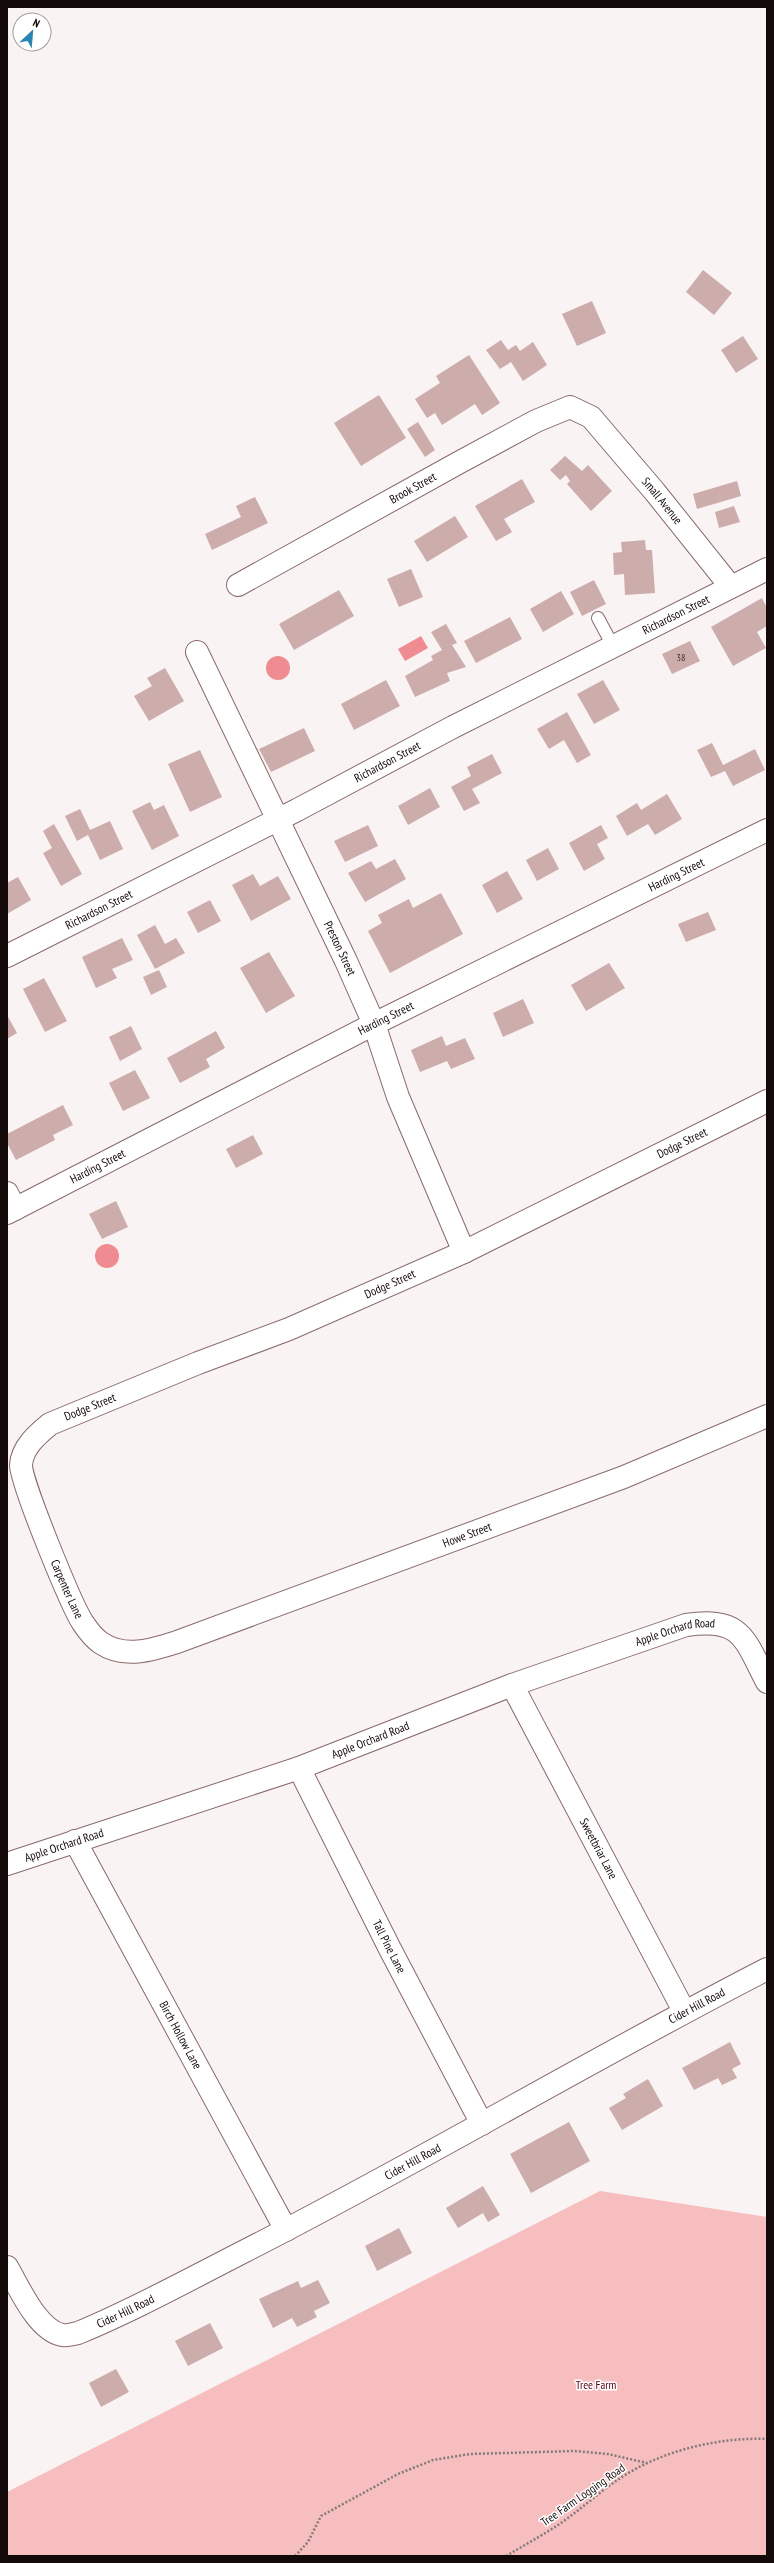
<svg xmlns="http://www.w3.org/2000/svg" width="774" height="2563" viewBox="0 0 774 2563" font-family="'PT Sans Narrow',sans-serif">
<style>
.green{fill:#f6bebf}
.water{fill:#ef8c91}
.building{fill:#cdacac}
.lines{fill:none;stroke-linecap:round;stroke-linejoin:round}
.service-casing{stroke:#88696a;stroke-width:14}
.minor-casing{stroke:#88696a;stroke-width:24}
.path{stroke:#837a7a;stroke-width:2.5;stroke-dasharray:2 2;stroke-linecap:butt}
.service{stroke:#fff;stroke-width:12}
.minor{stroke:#fff;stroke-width:22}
.labels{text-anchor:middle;stroke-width:3;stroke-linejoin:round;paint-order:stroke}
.number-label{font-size:10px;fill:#423232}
.street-label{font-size:12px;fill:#140909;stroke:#fff}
.park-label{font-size:12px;fill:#5a0015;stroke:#fff}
</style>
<rect width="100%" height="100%" fill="#faf3f3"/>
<path class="green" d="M600 2191 767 2217V2556H7V2492Z"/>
<g class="water">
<path d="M421 636 428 648 405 661 398 649Z"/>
<circle cx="278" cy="668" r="12"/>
<circle cx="107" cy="1256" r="12"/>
</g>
<g class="building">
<path d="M703 270 732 293 714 315 686 292Z"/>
<path d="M592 301 606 333 577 346 562 314Z"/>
<path d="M743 336 758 359 736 373 721 350Z"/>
<path d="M501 340 508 350 516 345 520 351 533 342 547 365 523 381 511 362 500 369 486 350Z"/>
<path d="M469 355 500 403 482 415 475 404 442 425 435 413 427 418 415 399 440 383 436 376Z"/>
<path d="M379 395 406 438 361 466 334 423Z"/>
<path d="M418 422 435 450 425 457 407 429Z"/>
<path d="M565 456 582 471 588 465 612 491 591 511 567 484 570 481 566 475 560 480 550 470Z"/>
<path d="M522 479 535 502 504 519 512 532 496 541 475 506Z"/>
<path d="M737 481 741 496 697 509 693 494Z"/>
<path d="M255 497 268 523 212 550 205 534 241 517 236 506Z"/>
<path d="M734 506 740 522 719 528 715 512Z"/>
<path d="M455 516 468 537 427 562 414 541Z"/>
<path d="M645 540 646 550H652L655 593 625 595 624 574 614 575 613 553 622 552 621 542Z"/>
<path d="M411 569 423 597 399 607 387 579Z"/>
<path d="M594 580 606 604 582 616 570 592Z"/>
<path d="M339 590 354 616 294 650 279 624Z"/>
<path d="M561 591 574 614 543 632 530 609Z"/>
<path d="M762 598 767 608V626L757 632 766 648 733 666 711 627Z"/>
<path d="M510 617 522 639 476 663 464 641Z"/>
<path d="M446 624 457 643 452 645 466 667 447 673 450 681 415 697 405 676 433 660 431 656 442 650 431 632Z"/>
<path d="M690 641 700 661 672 674 662 654Z"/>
<path d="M165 668 184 701 149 721 134 696 152 686 147 678Z"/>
<path d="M386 680 400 706 354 730 341 704Z"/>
<path d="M603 680 620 710 594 724 577 694Z"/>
<path d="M567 712 591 755 577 763 564 740 549 749 537 729Z"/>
<path d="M304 728 315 751 271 772 259 749Z"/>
<path d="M712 743 723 765 755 749 765 770 733 786 725 771 711 777 697 750Z"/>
<path d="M200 750 222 797 190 812 168 764Z"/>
<path d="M492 754 502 773 472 789 480 803 464 811 451 787 471 776 467 767Z"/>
<path d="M430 788 440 807 408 825 398 806Z"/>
<path d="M667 794 682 819 655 835 648 824 627 836 616 816 637 803 641 810Z"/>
<path d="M150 802 154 810 164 805 179 836 152 850 132 811Z"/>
<path d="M80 809 90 830 110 821 123 849 100 860 88 835 77 841 65 816Z"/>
<path d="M54 824 82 874 61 886 43 853 52 848 43 831Z"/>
<path d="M368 825 378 846 345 862 334 841Z"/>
<path d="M601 825 608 838 597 844 605 859 584 871 569 843Z"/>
<path d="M548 848 559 869 537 881 526 860Z"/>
<path d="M395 859 406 879 365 902 348 873 371 861 376 869Z"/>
<path d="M507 871 523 899 497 913 482 885Z"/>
<path d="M253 874 260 886 278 876 291 899 251 921 232 885Z"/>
<path d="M18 877 31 900 7 914V883Z"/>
<path d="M441 893 463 934 390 973 368 931 382 923 378 915 409 899 413 908Z"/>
<path d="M210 900 221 921 198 933 187 912Z"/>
<path d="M708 912 716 930 686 942 678 924Z"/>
<path d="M155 925 165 944 176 938 185 953 155 969 137 935Z"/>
<path d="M122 938 133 960 112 969 117 978 96 988 82 957Z"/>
<path d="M269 952 295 996 266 1013 240 968Z"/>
<path d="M609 963 625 988 586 1011 571 985Z"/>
<path d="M159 970 167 987 151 995 143 977Z"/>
<path d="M44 978 67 1021 45 1032 23 989Z"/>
<path d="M523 999 534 1023 503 1037 493 1013Z"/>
<path d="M7 1015 17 1033 7 1039Z"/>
<path d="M131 1026 142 1049 120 1061 109 1037Z"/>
<path d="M216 1031 225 1048 206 1059 210 1067 180 1083 167 1058Z"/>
<path d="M442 1036 446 1046 465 1038 475 1059 451 1069 447 1061 420 1072 411 1050Z"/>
<path d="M135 1070 150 1098 123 1111 109 1083Z"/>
<path d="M63 1105 73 1125 53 1135 55 1140 16 1160 7 1143V1134Z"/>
<path d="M253 1135 263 1154 236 1168 226 1149Z"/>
<path d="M116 1201 128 1227 102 1239 89 1214Z"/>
<path d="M730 2042 741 2064 732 2069 737 2078 722 2085 718 2078 694 2090 682 2068Z"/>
<path d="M648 2079 663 2106 622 2130 609 2108 626 2098 623 2094Z"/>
<path d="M569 2122 590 2161 531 2193 510 2154Z"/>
<path d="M483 2186 500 2215 488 2222 483 2213 458 2228 446 2208Z"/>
<path d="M399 2228 412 2253 377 2271 365 2246Z"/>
<path d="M318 2280 330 2303 314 2311 317 2317 297 2327 292 2318 273 2328 259 2299 298 2281 301 2288Z"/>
<path d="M210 2323 223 2348 188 2366 175 2341Z"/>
<path d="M116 2369 129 2392 101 2407 89 2383Z"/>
</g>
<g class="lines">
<g class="service-casing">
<path id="service" d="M598 618 613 646"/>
</g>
<g class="minor-casing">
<g id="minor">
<path id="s1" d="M238 585 460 462 536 421 570 407 591 417 655 492 731 587"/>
<path id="s2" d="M197 652 346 961 374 1024 398 1097 464 1252"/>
<path id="s3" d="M7 956 297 810 453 727 767 569"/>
<path id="s4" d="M767 1101 464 1252 289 1329 198 1363 50 1424C38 1434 22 1447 21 1465 21 1482 71 1605 83 1623 87 1629 95 1639 101 1643 125 1659 152 1650 177 1642L624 1477 767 1416"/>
<path d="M7 1193 15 1209"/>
<path id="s5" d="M7 1213 374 1024 767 830"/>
<path id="s6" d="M512 1685 684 2011"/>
<path id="s7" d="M299 1768 390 1949 482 2124"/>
<path id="s8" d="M75 1841 286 2230"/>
<path id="s9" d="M7 1864 299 1768 512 1685 686 1625C742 1617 744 1638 767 1682"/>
<path id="s10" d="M7 2267C19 2287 37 2330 62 2335 67 2336 73 2334 78 2333 134 2310 188 2280 243 2252 420 2162 590 2060 767 1969"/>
</g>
</g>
<g class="path">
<path d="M295 2556 308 2542 321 2516 398 2474 433 2460 470 2454 575 2451 608 2454 647 2463"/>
<path d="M506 2556C523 2546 541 2536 558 2525 579 2511 598 2493 619 2479 660 2451 718 2437 767 2439"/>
</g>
<use href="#service" class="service"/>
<use href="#minor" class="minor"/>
</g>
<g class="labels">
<g class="number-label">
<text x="681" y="661">38</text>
</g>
<g class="street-label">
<text dy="4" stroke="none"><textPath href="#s1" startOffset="200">Brook Street</textPath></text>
<text dy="4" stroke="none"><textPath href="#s1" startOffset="510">Small Avenue</textPath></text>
<text dy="4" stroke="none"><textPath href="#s3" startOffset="751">Richardson Street</textPath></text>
<text dy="4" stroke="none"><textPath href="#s3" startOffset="427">Richardson Street</textPath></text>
<text dy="4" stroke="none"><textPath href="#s5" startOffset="750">Harding Street</textPath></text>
<text dy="4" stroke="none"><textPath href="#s3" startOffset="103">Richardson Street</textPath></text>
<text dy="4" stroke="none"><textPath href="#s2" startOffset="329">Preston Street</textPath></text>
<text dy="4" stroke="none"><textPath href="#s5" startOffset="426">Harding Street</textPath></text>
<text transform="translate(682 1143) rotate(-26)" y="4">Dodge Street</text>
<text dy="4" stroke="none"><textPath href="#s5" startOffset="102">Harding Street</textPath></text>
<text transform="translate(390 1284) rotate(-24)" y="4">Dodge Street</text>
<text transform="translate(90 1407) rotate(-22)" y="4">Dodge Street</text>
<text dy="4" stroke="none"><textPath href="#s4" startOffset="1424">Howe Street</textPath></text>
<text dy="4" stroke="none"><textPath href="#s4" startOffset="971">Carpenter Lane</textPath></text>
<text dy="4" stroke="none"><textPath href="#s9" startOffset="708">Apple Orchard Road</textPath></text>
<text dy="4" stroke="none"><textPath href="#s9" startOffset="384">Apple Orchard Road</textPath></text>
<text dy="4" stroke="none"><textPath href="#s9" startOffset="60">Apple Orchard Road</textPath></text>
<text dy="4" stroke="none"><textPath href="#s6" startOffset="185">Sweetbriar Lane</textPath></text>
<text dy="4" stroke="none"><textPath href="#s7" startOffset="200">Tall Pine Lane</textPath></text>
<text dy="4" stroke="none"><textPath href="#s10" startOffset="806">Cider Hill Road</textPath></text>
<text dy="4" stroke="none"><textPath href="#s8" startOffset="221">Birch Hollow Lane</textPath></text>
<text dy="4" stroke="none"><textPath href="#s10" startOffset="482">Cider Hill Road</textPath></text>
<text dy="4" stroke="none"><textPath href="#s10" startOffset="158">Cider Hill Road</textPath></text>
<text transform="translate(583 2495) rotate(-35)" y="4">Tree Farm Logging Road</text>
</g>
<g class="park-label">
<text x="596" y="2389">Tree Farm</text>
</g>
</g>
<rect width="774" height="2563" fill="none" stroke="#140909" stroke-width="16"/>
<g transform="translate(32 32) rotate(26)"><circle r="19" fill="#ffffff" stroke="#a19d9d"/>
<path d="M0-3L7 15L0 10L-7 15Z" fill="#2985b2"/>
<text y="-6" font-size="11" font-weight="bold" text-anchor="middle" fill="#140909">N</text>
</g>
</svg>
